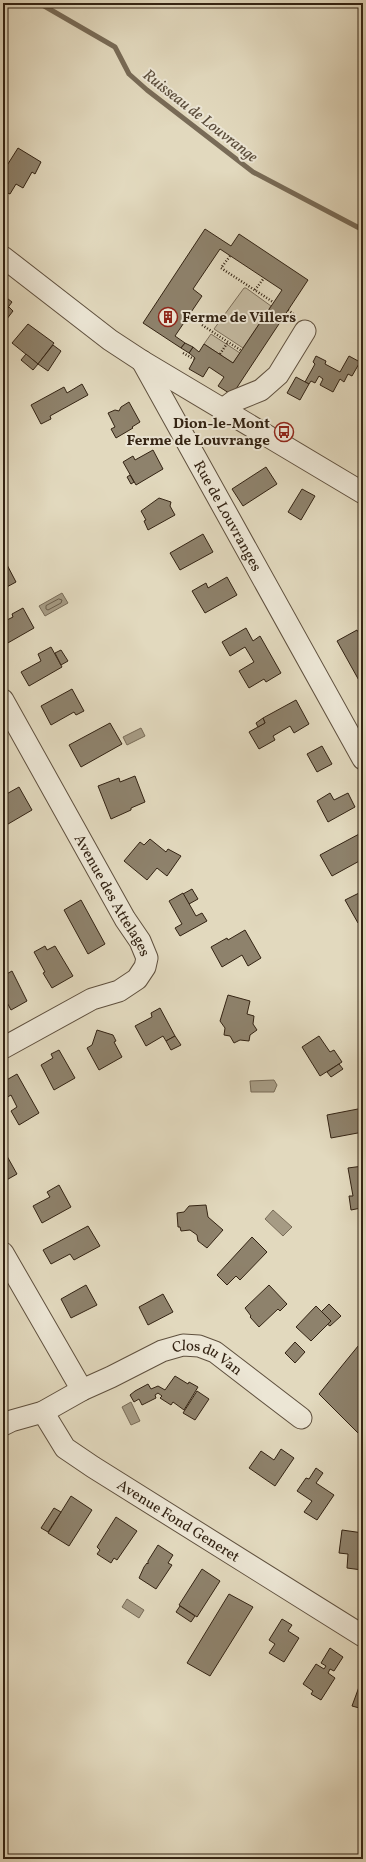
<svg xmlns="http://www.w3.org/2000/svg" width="366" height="1862" viewBox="0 0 366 1862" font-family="Vollkorn,serif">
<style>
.green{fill:#c4baa1;stroke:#7c6e5a}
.water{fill:#a69b84;stroke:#786b57}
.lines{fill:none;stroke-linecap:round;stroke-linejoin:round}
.shore{stroke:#6c5f4c;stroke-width:1}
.stream{stroke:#786b57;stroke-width:5}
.building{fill:#8e826c;stroke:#332313}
.minor-casing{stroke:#5f503e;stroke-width:23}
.path{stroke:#332313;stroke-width:2.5;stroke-dasharray:1 2;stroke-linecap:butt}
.minor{stroke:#ece6d5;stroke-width:21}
.labels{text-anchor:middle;stroke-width:4;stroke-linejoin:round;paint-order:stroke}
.poi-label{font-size:15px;font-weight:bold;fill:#332313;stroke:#ece6d5;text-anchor:start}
.street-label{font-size:15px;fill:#332313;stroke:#ece6d5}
.water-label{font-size:16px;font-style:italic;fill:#5b4d3b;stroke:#ece6d5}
</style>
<rect width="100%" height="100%" fill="#e2d9be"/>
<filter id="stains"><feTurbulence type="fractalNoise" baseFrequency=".005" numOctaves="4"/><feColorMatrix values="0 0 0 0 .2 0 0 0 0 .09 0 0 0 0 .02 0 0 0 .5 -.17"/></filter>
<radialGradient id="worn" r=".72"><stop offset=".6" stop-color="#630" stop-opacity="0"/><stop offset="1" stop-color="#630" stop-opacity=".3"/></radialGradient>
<g class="green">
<path d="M244 288H246L271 306 243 348 214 329Z"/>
<path d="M211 334 240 353 233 363 204 344Z"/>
</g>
<g class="water">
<path d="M62 593 68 603 45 616 39 606Z"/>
<path d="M141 728 145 736 127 745 123 737Z"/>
<path d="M274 1080 277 1085 274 1092H251L250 1081Z"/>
<path d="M273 1210 292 1227 283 1236 265 1219Z"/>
<path d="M131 1402 140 1421 131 1425 122 1407Z"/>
<path d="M127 1599 144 1610 139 1618 122 1607Z"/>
</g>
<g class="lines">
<path class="shore" d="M59 599 62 600 61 603 48 610 46 609V606Z"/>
<path class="stream" d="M39 3 115 47 129 74 147 90 253 172 363 230"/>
</g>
<g class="building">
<path d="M18 148 41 162 35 174 32 172 23 188 16 184 10 194 3 191V167H6Z"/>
<path d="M205 229 231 246 239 234 308 280 232 395 218 386 224 377 209 367 203 377 189 369 195 358 189 353 193 347 199 352 204 344 233 363 282 290 220 249 193 289 202 296 175 336 185 343 181 348 143 323Z"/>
<path d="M3 295 12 302 3 314Z"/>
<path d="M9 307 13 311 3 324V314Z"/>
<path d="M28 324 54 343 38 364 12 343Z"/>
<path d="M185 343 193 347 189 353 181 348Z"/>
<path d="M53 345 61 351 48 371 38 364Z"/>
<path d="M26 354 38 364 33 370 21 360Z"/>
<path d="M316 356 326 361 325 364 340 372 349 356 360 362 352 376 348 374 344 382 340 379 333 392 320 385 323 379 319 376 315 383 311 381 309 384 305 382 315 364 313 362Z"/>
<path d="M296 377 309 384 300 400 287 393Z"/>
<path d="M82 384 88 395 50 416 51 419 41 424 31 405 64 387 67 393Z"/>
<path d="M129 402 140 422 132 427 133 428 116 438 111 429 115 427 108 413 115 410 119 411 121 407Z"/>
<path d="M153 450 163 469 136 485 123 462 133 456 135 460Z"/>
<path d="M266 467 277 484 243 506 232 489Z"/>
<path d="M130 475 134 482 131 484 127 477Z"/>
<path d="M302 489 315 496 301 520 288 512Z"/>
<path d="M159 498 171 502 170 506 175 515 148 530 144 521 146 520 141 511Z"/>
<path d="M203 534 213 552 180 570 170 553Z"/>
<path d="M5 561 16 582 3 589V562Z"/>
<path d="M227 577 237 595 205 613 192 591 206 583 208 588Z"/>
<path d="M23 608 34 628 6 644 3 638V622L13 617 12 614Z"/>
<path d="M246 628 253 641 260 636 281 673 266 682 264 679 249 688 239 671 254 662 245 647 230 656 222 642Z"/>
<path d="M357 630 363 641V683L361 684 337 641Z"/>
<path d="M51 647 62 667 29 686 21 672 41 661 38 654Z"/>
<path d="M61 650 68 661 61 665 55 653Z"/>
<path d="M72 689 84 711 76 715 74 712 51 725 41 706Z"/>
<path d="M296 700 309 724 294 733 290 726 273 736 275 740 259 749 249 732 265 723 263 718Z"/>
<path d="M263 718 265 723 258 727 256 723Z"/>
<path d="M110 723 122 744 81 767 69 745Z"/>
<path d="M322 746 332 764 317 772 307 754Z"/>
<path d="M135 776 145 802 131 808V810L111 819 98 786 119 778 120 782Z"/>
<path d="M19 787 32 810 3 827V796Z"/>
<path d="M330 793 334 800 348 793 355 807 328 822 317 801Z"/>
<path d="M361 833 363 837V859L332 876 320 855Z"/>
<path d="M150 839 166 852 168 849 181 856 167 876 157 868 147 880 124 861 140 842 144 845Z"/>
<path d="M192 889 198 899 189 904 183 894Z"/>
<path d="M183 893 196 916 202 913 207 921 180 936 175 928 182 924 169 901Z"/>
<path d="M359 893 363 899V920L358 923 345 900Z"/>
<path d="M81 900 105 944 88 954 64 910Z"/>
<path d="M245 930 261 958 248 966 242 955 222 967 211 947 227 938 228 940Z"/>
<path d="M45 946 47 950 55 946 73 976 52 988 43 973 45 972 34 952Z"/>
<path d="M12 971 27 1001 11 1010 3 995V976Z"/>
<path d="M228 995 250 1001 247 1014 254 1016 253 1024 257 1030 250 1035 249 1041 240 1040 234 1043 230 1036 224 1035 225 1028 220 1021Z"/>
<path d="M160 1008 175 1036 166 1041 163 1036 146 1046 135 1026 152 1017 151 1013Z"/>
<path d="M97 1030 113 1035 116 1041 114 1042 122 1057 99 1070 87 1048 92 1045Z"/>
<path d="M175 1036 181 1045 171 1050 166 1041Z"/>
<path d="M319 1036 330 1052 334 1050 342 1062 320 1076 302 1047Z"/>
<path d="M59 1050 75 1078 54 1090 41 1065 53 1058 51 1054Z"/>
<path d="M339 1064 343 1069 331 1077 327 1072Z"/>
<path d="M17 1074 39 1113 19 1125 11 1111 17 1107 11 1095 4 1099 3 1097V1082Z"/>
<path d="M363 1108V1132L331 1138 327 1115Z"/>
<path d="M3 1149 17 1174 3 1182Z"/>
<path d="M363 1166V1217L361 1208 351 1210 349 1196H353L348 1168Z"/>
<path d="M59 1185 71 1207 42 1223 33 1206 50 1197 47 1192Z"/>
<path d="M206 1205 208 1217 223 1230 207 1248 198 1241 197 1235 190 1230 181 1231 180 1227H178L177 1213 184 1212 189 1206Z"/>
<path d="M88 1226 100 1246 74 1260 70 1254 51 1264 43 1250Z"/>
<path d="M252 1237 267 1252 240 1280 236 1276 227 1285 217 1275Z"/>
<path d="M86 1285 97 1305 71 1318 61 1299Z"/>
<path d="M269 1285 287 1304 280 1311 278 1309 259 1327 250 1317 251 1316 245 1308Z"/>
<path d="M163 1294 173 1312 148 1325 139 1307Z"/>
<path d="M329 1304 341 1316 330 1326 327 1324 331 1321 321 1312Z"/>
<path d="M316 1306 331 1321 311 1341 296 1327Z"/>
<path d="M363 1340V1438L319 1394Z"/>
<path d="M295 1342 305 1352 295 1363 285 1353Z"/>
<path d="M175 1376 188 1384 189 1382 198 1387 184 1410 173 1402 171 1405 160 1398 162 1396 158 1393 155 1395 156 1398 142 1405 139 1399 134 1402 130 1395 135 1391 148 1384 151 1389 158 1386 165 1390Z"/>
<path d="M197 1391 209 1399 195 1420 183 1413Z"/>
<path d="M281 1449 294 1458 275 1486 249 1468 261 1451 274 1460Z"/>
<path d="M316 1468 323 1473 316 1483 334 1495 317 1520 304 1512 312 1501 297 1491 306 1478 309 1479Z"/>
<path d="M71 1496 92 1510 69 1546 48 1533Z"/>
<path d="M54 1508 61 1512 48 1532 41 1528Z"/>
<path d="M116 1517 137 1531 117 1560 114 1558 111 1563 97 1554 100 1550 97 1547Z"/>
<path d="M342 1530 363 1533 362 1570 347 1568 348 1554 339 1553Z"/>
<path d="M158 1545 173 1555 168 1563 172 1565 156 1589 139 1578 144 1567 147 1563 148 1564V1561Z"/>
<path d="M202 1569 220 1581 197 1617 179 1605Z"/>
<path d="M229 1594 253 1607 210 1676 187 1663Z"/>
<path d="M180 1606 195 1616 191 1622 176 1612Z"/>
<path d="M282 1619 292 1625 288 1631 299 1638 284 1662 269 1653 275 1644 269 1640Z"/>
<path d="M330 1648 343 1657 334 1671 330 1669 328 1673 335 1678 321 1700 311 1694 313 1691 303 1684 316 1664 324 1669 326 1666 321 1663Z"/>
<path d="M363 1676V1709L352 1706Z"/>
</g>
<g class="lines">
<g class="minor-casing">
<g id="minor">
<path d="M3 257 110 340 142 361 363 493"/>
<path id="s1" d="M142 361 363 759"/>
<path d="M222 410 234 401 261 390 278 375 305 331"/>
<path id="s2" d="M3 700 125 919 140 941 147 958 145 967 137 979 119 991 92 999 3 1048"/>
<path d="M3 1253 82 1390"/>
<path id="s3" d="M43 1412 65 1448 93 1467 363 1636"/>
<path id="s4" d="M3 1425 11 1421 43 1412 82 1390 111 1377 162 1351 183 1345 199 1346 215 1352 301 1418"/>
</g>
</g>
<g class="path">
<path d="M230 256 221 268 273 302"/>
<path d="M255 290 264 278"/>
<path d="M288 310 296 316"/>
<path d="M202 325 242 351"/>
<path d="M183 353 194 359"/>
<path d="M220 354 228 342"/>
</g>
<use href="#minor" class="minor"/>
</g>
<defs>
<g id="building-ring" transform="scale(1)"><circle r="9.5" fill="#ece6d5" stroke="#8f2418" stroke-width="1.5"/><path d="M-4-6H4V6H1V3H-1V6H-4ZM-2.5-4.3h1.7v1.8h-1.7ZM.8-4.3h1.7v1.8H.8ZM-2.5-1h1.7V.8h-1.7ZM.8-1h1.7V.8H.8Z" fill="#8f2418"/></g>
<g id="bus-ring" transform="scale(1)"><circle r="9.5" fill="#ece6d5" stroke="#8f2418" stroke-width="1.5"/><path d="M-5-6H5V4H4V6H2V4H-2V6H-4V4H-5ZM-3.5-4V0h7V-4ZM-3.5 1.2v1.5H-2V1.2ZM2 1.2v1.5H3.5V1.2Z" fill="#8f2418"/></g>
</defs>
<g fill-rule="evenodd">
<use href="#building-ring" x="168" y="317"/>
<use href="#bus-ring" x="284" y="432"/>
</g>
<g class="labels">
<g class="poi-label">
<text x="182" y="322">Ferme de Villers</text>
<text x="270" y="428" text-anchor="end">Dion-le-Mont<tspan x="270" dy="17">Ferme de Louvrange</tspan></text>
</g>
<g class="street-label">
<text dy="5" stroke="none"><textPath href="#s1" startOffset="177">Rue de Louvranges</textPath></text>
<text dy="5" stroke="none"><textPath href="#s2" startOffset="224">Avenue des Attelages</textPath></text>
<text dy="5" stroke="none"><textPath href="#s4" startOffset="225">Clos du Van</textPath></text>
<text dy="5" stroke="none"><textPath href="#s3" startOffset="177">Avenue Fond Generet</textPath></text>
</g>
<g class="water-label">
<text transform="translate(201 115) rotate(38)" y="6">Ruisseau de Louvrange</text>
</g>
</g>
<rect width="366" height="1862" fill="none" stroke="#e2d9be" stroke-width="16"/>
<rect x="4" y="4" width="358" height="1854" fill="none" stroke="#332313" stroke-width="2"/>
<rect x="8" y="8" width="350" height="1846" fill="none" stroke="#332313"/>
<rect width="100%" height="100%" filter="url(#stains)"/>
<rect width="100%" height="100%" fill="url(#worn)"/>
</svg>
